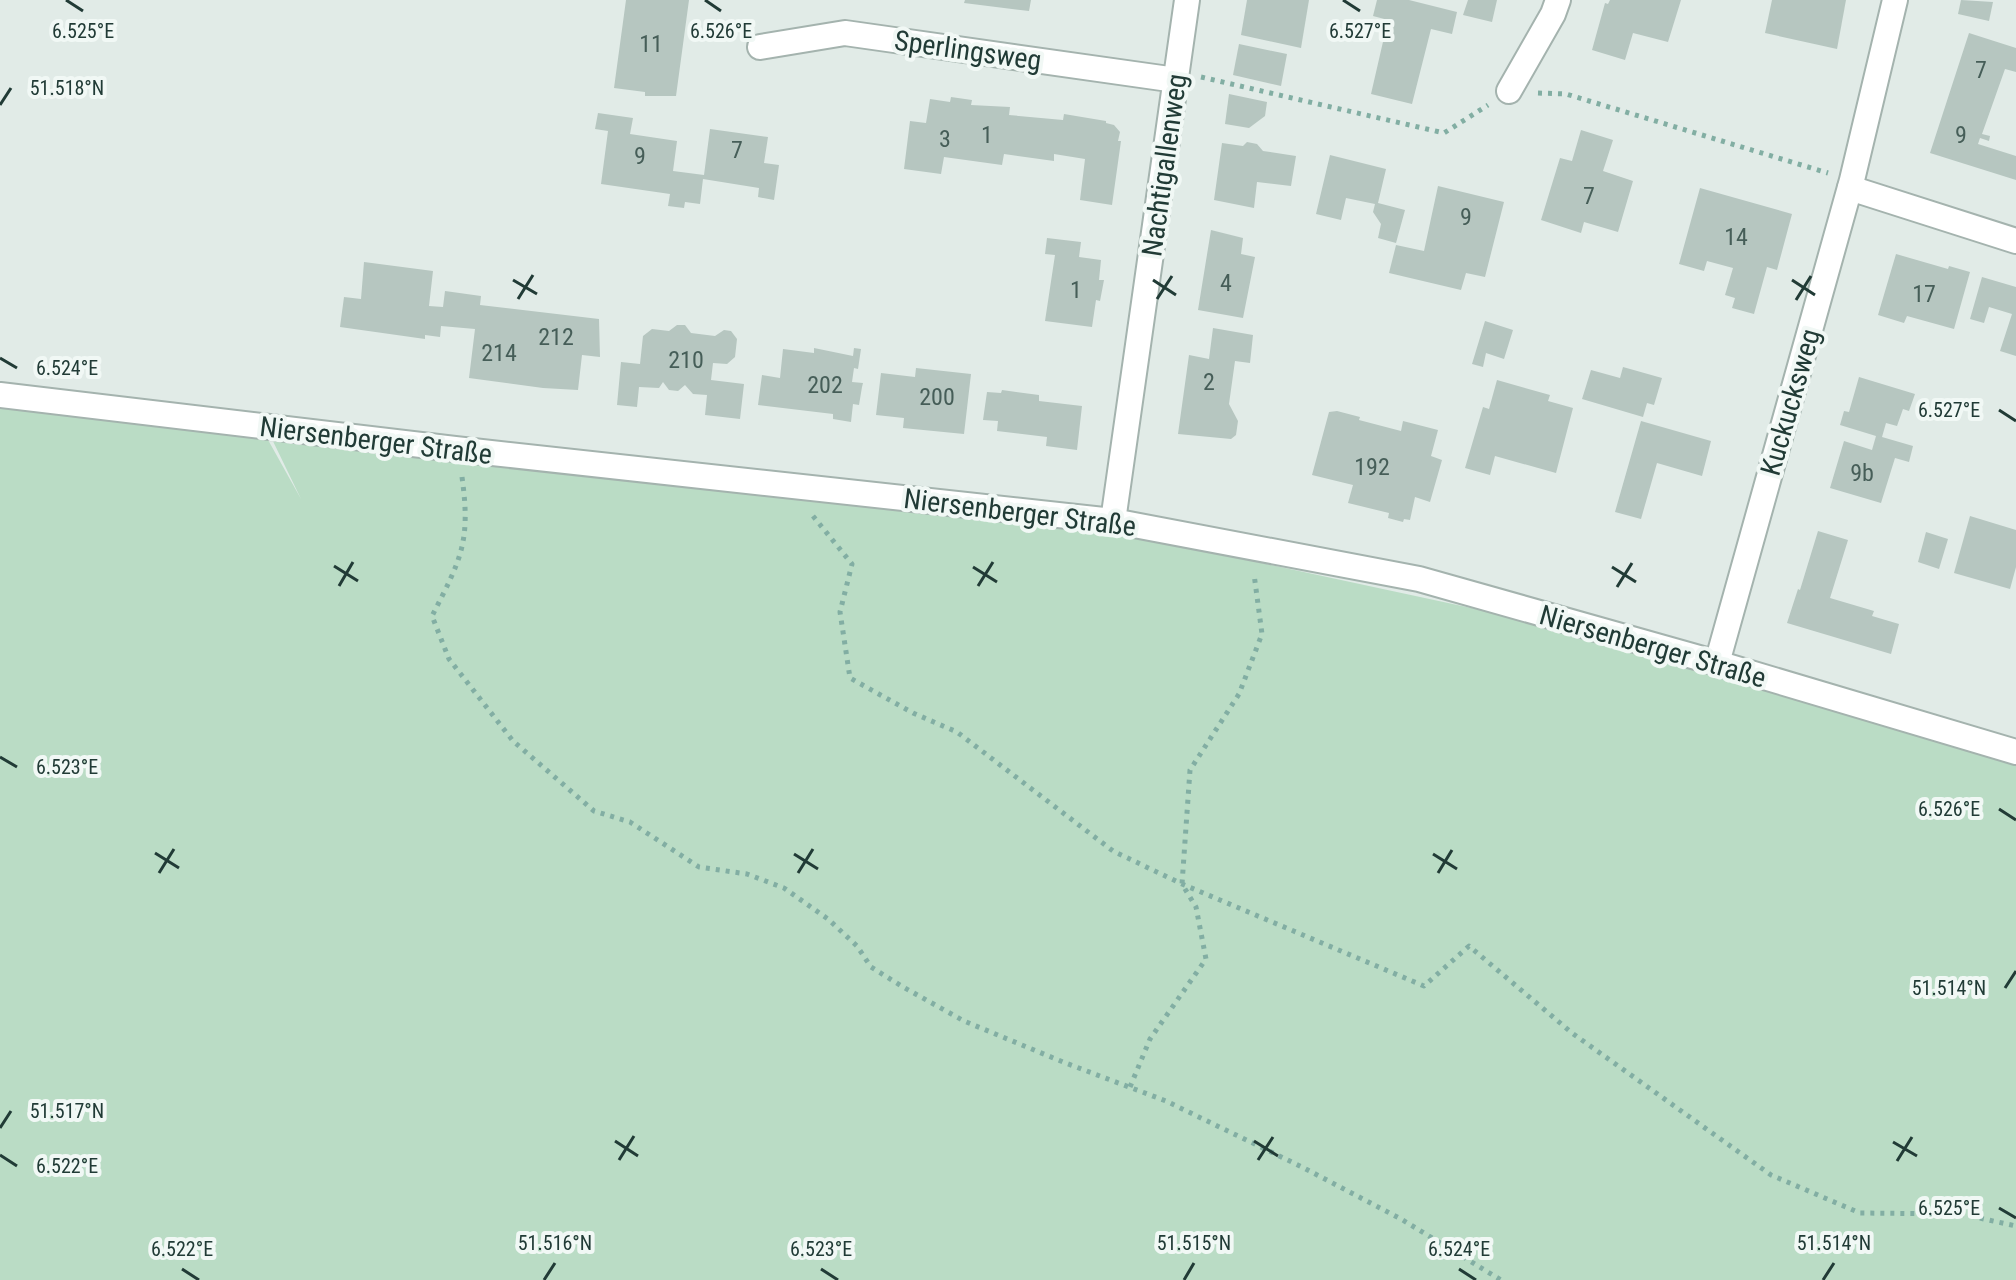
<svg xmlns="http://www.w3.org/2000/svg" width="2016" height="1280" viewBox="0 0 2016 1280" font-family="'Roboto Condensed',sans-serif">
<style>
.green{fill:#badcc5}
.building{fill:#b6c6c0}
.lines{fill:none;stroke-linecap:round;stroke-linejoin:round}
.minor-casing{stroke:#a4b3ae;stroke-width:28}
.path{stroke:#82aea3;stroke-width:5;stroke-dasharray:4 6;stroke-linecap:butt}
.minor{stroke:#fff;stroke-width:24}
.ticks{fill:none;stroke:#213b36;stroke-width:3}
.labels{text-anchor:middle;stroke-width:8;stroke-linejoin:round;paint-order:stroke}
.number-label{font-size:24px;fill:#465e58}
.street-label{font-size:28px;fill:#213b36;stroke:#f1f8f5}
.ticks-label{font-size:20px;text-anchor:middle;fill:#213b36;stroke:#f1f8f5;stroke-width:8;stroke-linejoin:round;paint-order:stroke}
</style>
<rect width="100%" height="100%" fill="#e1ebe7"/>
<path class="green" d="M0 407 267 438 301 499 269 433 1122 533 1718 661 2016 749V1280H0Z"/>
<g class="building">
<path d="M626 0H689L676 96H645V92L614 88Z"/>
<path d="M965 0H1031L1029 11 964 3Z"/>
<path d="M1247 0H1309L1301 48 1241 35Z"/>
<path d="M1377 0H1409L1457 12 1452 34 1431 29 1412 104 1371 94 1388 20 1373 16Z"/>
<path d="M1468 0H1497L1492 22 1463 15Z"/>
<path d="M1610 0H1681L1668 42 1633 33 1625 60 1592 50 1605 3 1608 4Z"/>
<path d="M1772 0H1846L1837 49 1765 33Z"/>
<path d="M1961 0 1993 2 1989 21 1958 14Z"/>
<path d="M1969 33 2016 48V72L2005 69 1982 134 1990 136 1989 141 1980 138 1978 144 2016 156V180L1930 153Z"/>
<path d="M1239 44 1287 54 1281 86 1233 75Z"/>
<path d="M1229 94 1267 102 1265 116 1249 128 1225 124Z"/>
<path d="M951 97 972 100 971 105 1010 107 1009 115 1063 120 1064 114 1106 121V123L1114 125 1120 132 1118 141H1121L1112 205 1080 200 1085 159 1054 154V161L1004 154 1002 165 944 157 941 174 904 169 910 121 926 123 930 99 950 102Z"/>
<path d="M598 113 633 118 630 134 677 141 673 171 704 175 710 129 768 137 764 163 779 165 774 200 758 197 759 188 703 179 700 204 685 202 684 208 668 206 670 194 601 184 608 131 595 129Z"/>
<path d="M1581 130 1613 140 1603 171 1633 181 1618 232 1584 222 1581 233 1541 220 1560 158 1572 161Z"/>
<path d="M1247 142 1257 144 1263 151 1296 156 1291 186 1257 182 1254 208 1214 200 1222 143 1243 146Z"/>
<path d="M1330 155 1386 169 1378 203 1405 210 1396 243 1378 238 1381 224 1373 212 1375 204 1346 198 1341 220 1316 214Z"/>
<path d="M1438 186 1504 202 1485 277 1466 273 1461 290 1389 273 1396 245 1424 251Z"/>
<path d="M1700 188 1792 214 1777 270 1767 267 1754 314 1732 308 1735 298 1725 295 1733 268 1707 261 1704 271 1679 264Z"/>
<path d="M1211 230 1243 238 1241 254 1255 257 1243 318 1198 310Z"/>
<path d="M1047 238 1081 242 1079 257 1101 260 1099 280H1104L1100 301 1096 300 1092 327 1045 321 1055 255 1045 254Z"/>
<path d="M1896 254 1948 269 1949 266 1970 272 1954 329 1907 316 1904 323 1878 315Z"/>
<path d="M364 262 433 271 429 306 443 307 445 291 481 296 480 305 599 319 600 357 582 355 578 390 543 388 469 378 475 329 441 326 440 337 425 335V339L340 327 344 297 361 299Z"/>
<path d="M1982 277 2016 287V356L2000 351 2012 314 1989 307 1984 323 1970 319Z"/>
<path d="M1485 321 1513 330 1504 359 1486 353 1483 367 1472 364Z"/>
<path d="M677 325H685L691 333 715 336 724 330 731 331 737 339 735 357 727 364 713 363 711 380 744 384 740 419 705 415 707 395 693 394 685 385 678 391 669 390 663 382 659 388 639 387 637 407 617 405 621 362 640 364 643 336 652 329 669 331Z"/>
<path d="M1213 328 1253 335 1250 363 1235 361 1229 404 1238 421 1236 435 1231 439 1178 434 1189 355 1209 359Z"/>
<path d="M814 348 853 356 854 348 861 349 858 369 854 368 852 382 863 383 862 387 859 405 853 404 851 422 833 419V414L758 405 762 375 780 378 783 349 814 353Z"/>
<path d="M1623 367 1662 378 1654 405 1647 403 1643 417 1582 399 1591 370 1620 378Z"/>
<path d="M916 368 971 374 964 434 903 428 904 418 876 415 881 373 915 377Z"/>
<path d="M1859 377 1915 394 1909 411 1903 409 1897 426 1886 423 1882 437 1913 446 1909 462 1895 458 1881 503 1830 488 1844 441 1872 450 1876 436 1840 425 1844 411 1849 412Z"/>
<path d="M1497 380 1550 395 1548 401 1573 408 1556 473 1495 456 1490 475 1465 468 1483 407 1489 409Z"/>
<path d="M1002 390 1039 395V401L1082 406 1077 450 1046 446 1047 437 997 431 998 421 983 420 987 392 1001 393Z"/>
<path d="M1337 411 1360 417 1359 420 1401 431 1403 421 1438 430 1431 456 1442 460 1430 502 1415 497 1410 520 1404 519 1403 522 1388 518 1389 513 1348 503 1353 485 1312 475 1329 412Z"/>
<path d="M1641 421 1711 441 1702 476 1657 463 1641 519 1615 512Z"/>
<path d="M1970 516 2016 530V567L2010 589 1954 573Z"/>
<path d="M1818 531 1848 540 1830 598 1874 611 1872 616 1899 624 1891 654 1787 623 1798 589 1800 590Z"/>
<path d="M1926 532 1948 539 1939 569 1918 562Z"/>
</g>
<g class="lines">
<g class="minor-casing">
<g id="minor">
<path d="M760 47 845 33 1176 80"/>
<path d="M1509 91 1553 14 1558 0"/>
<path d="M1850 188 2016 241"/>
<path d="M0 395 455 449 1113 521 1419 579 1717 663 2016 752"/>
<path d="M1113 521 1187 0"/>
<path d="M1717 663 1852 180 1895 0"/>
</g>
</g>
<g class="path">
<path d="M1201 77 1444 133 1488 105"/>
<path d="M1538 93 1566 94 1828 173"/>
<path d="M462 477C471 542 461 559 432 616L449 659 513 741 594 811 630 822 699 867 747 874 784 888 828 919 857 946 871 967 903 987 964 1021 1063 1062 1166 1101 1302 1167 1401 1219 1501 1280"/>
<path d="M813 516 852 564 840 612 850 678 913 713 957 732 1113 851 1182 884 1424 986 1469 946 1572 1033 1771 1175 1860 1213 1961 1214 2016 1226"/>
<path d="M1130 1087 1150 1039 1206 959 1196 907 1182 884 1190 770 1239 694 1262 634 1254 574"/>
</g>
<use href="#minor" class="minor"/>
</g>
<path class="ticks" d="M66 0 83 11M705 0 721 11M1343 0 1360 11M0 105 11 88M513 280 537 294M1153 280 1176 295M1792 280 1815 295M518 299 533 275M1157 299 1172 276M1796 300 1811 276M0 358 17 368M1999 410 2016 421M334 566 358 581M973 567 997 582M1612 567 1636 582M339 586 353 562M978 586 993 562M1617 587 1632 563M0 757 17 767M1999 809 2016 820M155 853 179 868M794 854 818 869M1433 854 1457 869M159 873 174 849M798 873 813 849M1438 873 1452 850M2005 988 2016 971M0 1128 11 1111M615 1141 638 1156M1254 1141 1278 1156M1893 1142 1917 1156M0 1155 17 1166M619 1160 634 1136M1258 1160 1273 1137M1897 1161 1912 1137M1999 1208 2016 1218M182 1269 199 1280M821 1269 838 1280M1459 1269 1476 1280M544 1280 555 1263M1184 1280 1194 1263M1823 1280 1834 1263"/>
<g class="labels">
<g class="number-label">
<text x="651" y="52">11</text>
<text x="1981" y="78">7</text>
<text x="987" y="143">1</text>
<text x="1961" y="143">9</text>
<text x="945" y="147">3</text>
<text x="737" y="158">7</text>
<text x="640" y="164">9</text>
<text x="1589" y="204">7</text>
<text x="1466" y="225">9</text>
<text x="1736" y="245">14</text>
<text x="1226" y="291">4</text>
<text x="1076" y="298">1</text>
<text x="1924" y="302">17</text>
<text x="556" y="345">212</text>
<text x="499" y="361">214</text>
<text x="686" y="368">210</text>
<text x="1209" y="390">2</text>
<text x="825" y="393">202</text>
<text x="937" y="405">200</text>
<text x="1372" y="475">192</text>
<text x="1862" y="481">9b</text>
</g>
<g class="street-label">
<text transform="translate(968 50) rotate(8)" y="10">Sperlingsweg</text>
<text transform="translate(1164 165) rotate(-82)" y="10">Nachtigallenweg</text>
<text transform="translate(1790 402) rotate(-74)" y="10">Kuckucksweg</text>
<text transform="translate(376 440) rotate(7)" y="10">Niersenberger Straße</text>
<text transform="translate(1020 512) rotate(7)" y="10">Niersenberger Straße</text>
<text transform="translate(1653 646) rotate(16)" y="10">Niersenberger Straße</text>
</g>
</g>
<g class="ticks-label">
<text x="83" y="38">6.525°E</text>
<text x="1360" y="38">6.527°E</text>
<text x="721" y="38">6.526°E</text>
<text x="67" y="95">51.518°N</text>
<text x="67" y="375">6.524°E</text>
<text x="1949" y="417">6.527°E</text>
<text x="67" y="774">6.523°E</text>
<text x="1949" y="816">6.526°E</text>
<text x="1949" y="995">51.514°N</text>
<text x="67" y="1118">51.517°N</text>
<text x="67" y="1173">6.522°E</text>
<text x="1949" y="1215">6.525°E</text>
<text x="555" y="1250">51.516°N</text>
<text x="1194" y="1250">51.515°N</text>
<text x="1834" y="1250">51.514°N</text>
<text x="182" y="1256">6.522°E</text>
<text x="821" y="1256">6.523°E</text>
<text x="1459" y="1256">6.524°E</text>
</g>
</svg>
